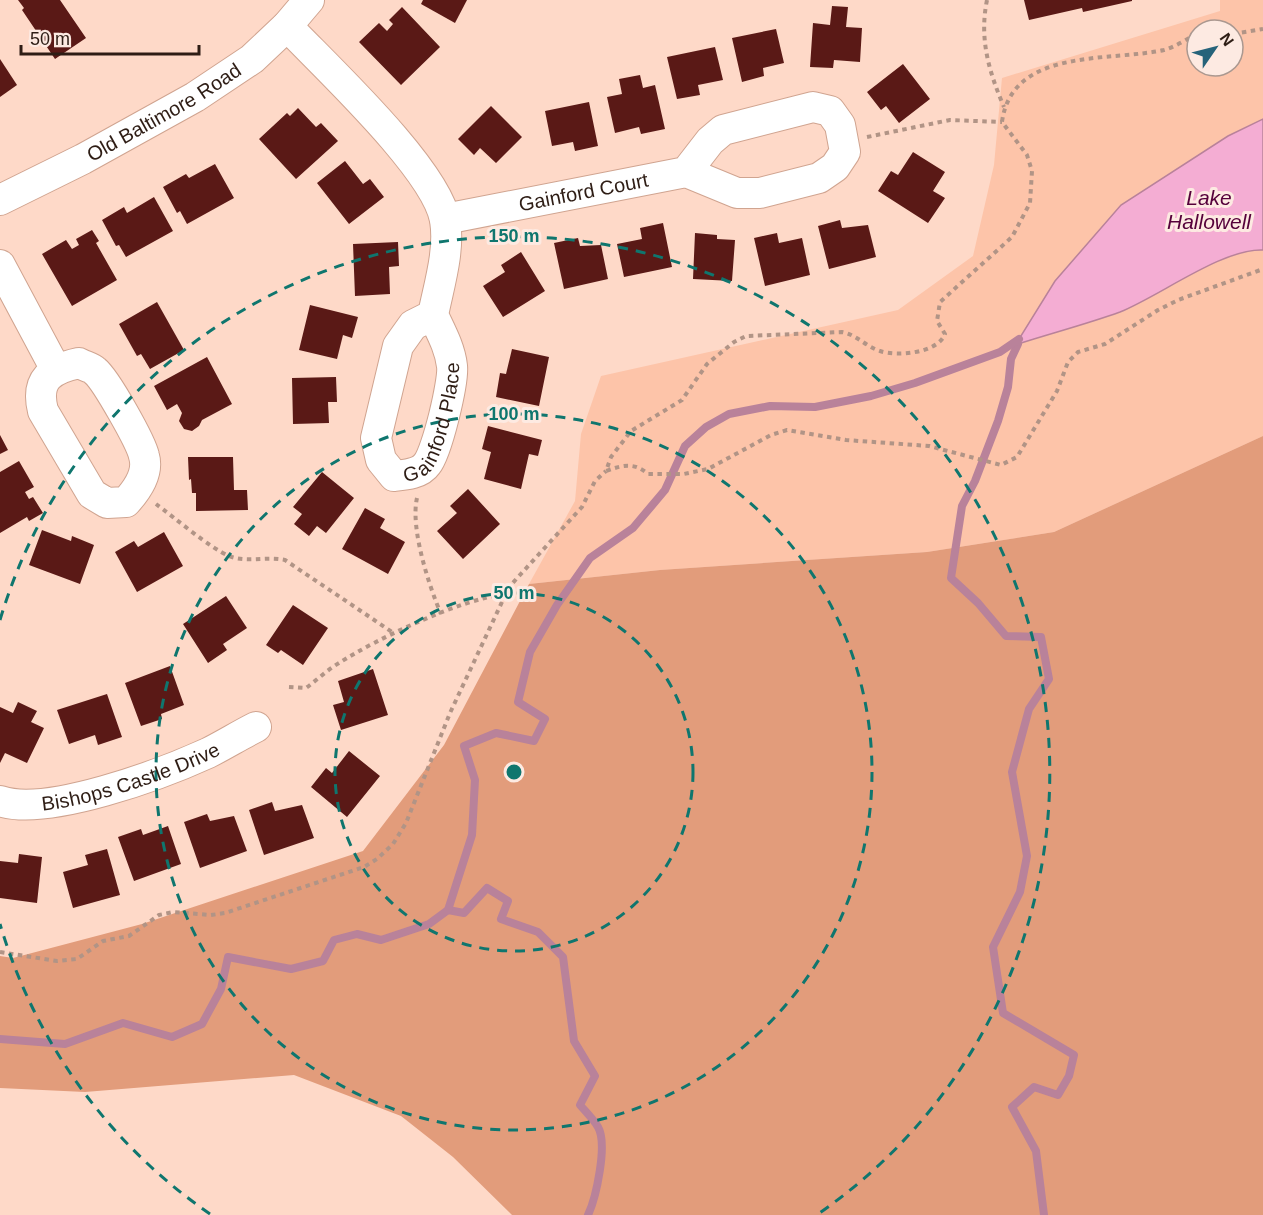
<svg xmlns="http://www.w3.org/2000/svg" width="1263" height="1215" viewBox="0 0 1263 1215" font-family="Arial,sans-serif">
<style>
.green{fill:#fdc4a9;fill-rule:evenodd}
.forest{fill:#e29c7b}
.water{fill:#f4add3;stroke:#b9829a;stroke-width:1.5}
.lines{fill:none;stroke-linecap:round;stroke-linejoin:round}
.stream{stroke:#b9829a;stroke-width:8}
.building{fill:#5a1916}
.minor-casing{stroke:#d0a490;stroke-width:32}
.path{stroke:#b19486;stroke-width:4;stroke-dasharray:4.5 4.5;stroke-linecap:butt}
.minor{stroke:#fff;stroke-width:30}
.ring{fill:none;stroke:#0f766e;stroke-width:3;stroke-dasharray:10 8}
.labels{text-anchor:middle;stroke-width:6;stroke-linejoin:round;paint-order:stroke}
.street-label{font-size:20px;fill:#2e1d15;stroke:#fdeae2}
.water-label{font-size:21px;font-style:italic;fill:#56013b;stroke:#fdeae2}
.centre{fill:#0f766e;stroke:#fdeae2;stroke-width:3}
.ring-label{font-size:18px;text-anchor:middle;font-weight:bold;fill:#0f766e;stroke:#fdeae2;stroke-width:6;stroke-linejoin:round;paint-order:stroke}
</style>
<rect width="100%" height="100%" fill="#fed9c8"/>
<path class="green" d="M1220 0H1263V436L1054 532 927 552 660 570 529 584 575 501 581 434 601 376 898 310 973 256 994 165 1002 78 1220 11ZM1197 30H1233V66H1197Z"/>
<path class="forest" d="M1263 436V1215H512L453 1157 401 1116 294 1075 85 1092 0 1088V956L13 958 142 924 363 851 444 745 529 584 660 570 927 552 1054 532Z"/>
<path class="water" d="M1263 119V250C1223 248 1160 296 1120 312 1087 324 1052 333 1018 344L1017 347 1019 339 1055 281 1121 205 1228 136Z"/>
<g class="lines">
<g class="stream">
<path d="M1018 344 1011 359 1008 387 998 421 975 481 962 506 951 578 978 603 1006 636 1041 637 1049 679 1029 709 1012 772 1027 856 1020 892 993 947 1003 1013 1074 1055 1069 1076 1058 1095 1034 1087 1012 1107 1036 1151 1044 1215"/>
<path d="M448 910 464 913 487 888 508 901 501 919 538 932 563 957 574 1041 595 1076 580 1105C586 1112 594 1120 598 1127 608 1144 596 1198 588 1215"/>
<path d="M0 1039 65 1044 123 1023 172 1037 202 1024 221 989 228 957 291 969 323 961 334 940 357 934 381 940 429 924 448 910 472 835 475 780 464 746 496 733 534 741 545 719 518 702 530 652 557 605 590 558 633 528 665 490 685 446 706 427 729 414 770 406 815 407 871 396 915 383 1000 352 1019 339"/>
</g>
</g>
<g class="building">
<path d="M18 0H60L86 38 55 59 22 10 24 8Z"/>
<path d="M423 0H467L455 23 421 4Z"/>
<path d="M1024 0H1132V1L1083 12 1082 8 1029 20Z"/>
<path d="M832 6 848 7 846 27 862 28 860 62 834 60 833 68 810 67 813 23 830 25Z"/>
<path d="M402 7 440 47 401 85 359 42 379 23 387 31 393 24 389 20Z"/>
<path d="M776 29 784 63 763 68 764 76 742 82 732 38Z"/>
<path d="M715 47 723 80 698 85 700 95 677 99 667 57Z"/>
<path d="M0 59 17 85 0 97Z"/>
<path d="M903 64 930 99 899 123 886 106 881 110 867 92Z"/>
<path d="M640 75 643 88 655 85 665 129 641 134 639 127 615 133 607 97 622 94 619 79Z"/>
<path d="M589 102 598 146 575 151 573 142 552 146 545 111Z"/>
<path d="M491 106 522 137 496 163 480 148 474 155 458 139Z"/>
<path d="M298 108 316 127 321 123 338 141 296 179 259 139 287 113 290 116Z"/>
<path d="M913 152 945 172 933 191 945 198 928 223 878 191 891 171 898 175Z"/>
<path d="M345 161 363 184 370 179 384 197 349 224 317 183Z"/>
<path d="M215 164 234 198 187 224 180 211 177 213 163 187 186 174 189 178Z"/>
<path d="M154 197 173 231 126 257 119 245 116 246 102 220 124 207 127 213Z"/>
<path d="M840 220 842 228 868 225 876 257 829 269 818 226Z"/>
<path d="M663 223 672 267 624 277 617 244 642 239 640 228Z"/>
<path d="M92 230 99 241 96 243 117 280 72 306 42 254 66 240 72 249 79 245 76 239Z"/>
<path d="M695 233 717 235V239L735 240 732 281 693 279Z"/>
<path d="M777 233 779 243 802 238 810 275 765 286 754 238Z"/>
<path d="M578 238 580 246 601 245 608 279 564 289 554 243Z"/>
<path d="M398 242 399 266 389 267 390 294 355 296 353 244Z"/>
<path d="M521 252 545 291 503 317 483 286 505 272 501 265Z"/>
<path d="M157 302 184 350 150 369 141 354 137 356 119 324Z"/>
<path d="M310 305 358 317 352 338 343 335 337 359 299 350Z"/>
<path d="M512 349 549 357 539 406 496 397 500 373 506 374Z"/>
<path d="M207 357 232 404 202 420 199 426 192 431 184 429 179 421 182 413 177 404 167 410 154 386Z"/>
<path d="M336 377 337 402H328L329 423 293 424 292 378Z"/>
<path d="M488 426 542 440 538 456 529 454 521 489 484 479 491 452 482 449Z"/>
<path d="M0 435 8 450 0 454Z"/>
<path d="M188 457H233L234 490H247L248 510 196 511V493H192L191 479 189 480Z"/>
<path d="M19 461 34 487 25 492 29 499 33 497 43 513 29 521 27 517 0 533V472Z"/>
<path d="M322 472 354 498 326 533 317 526 309 536 294 524 302 514 293 507Z"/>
<path d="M468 489 500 524 463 559 437 531 457 513 450 506Z"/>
<path d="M365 508 385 519 380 528 405 542 388 574 342 549Z"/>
<path d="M42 530 71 541 72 536 94 545 80 584 29 565Z"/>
<path d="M164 532 183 566 137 592 115 552 134 541 138 547Z"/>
<path d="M226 596 247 628 223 644 227 650 208 663 183 624Z"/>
<path d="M293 605 328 628 303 665 281 650 278 653 266 645Z"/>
<path d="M170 666 184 705 161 714 162 719 141 726 125 683Z"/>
<path d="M373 669 388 715 341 730 333 705 344 702 338 681Z"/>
<path d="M107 694 122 737 98 745 95 735 69 744 57 710Z"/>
<path d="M18 702 37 711 31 722 44 728 27 763 5 753 0 763V707L13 713Z"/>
<path d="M349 751 380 776 347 817 311 787 326 768 332 773Z"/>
<path d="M272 802 275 811 302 805 314 838 264 855 249 810Z"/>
<path d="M207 814 210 821 234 816 247 851 200 868 184 822Z"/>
<path d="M168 826 181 864 134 881 118 837 141 829 143 835Z"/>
<path d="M107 849 120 895 73 908 63 872 88 865 85 855Z"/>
<path d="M19 854 42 857 37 903 0 898V861L18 863Z"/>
</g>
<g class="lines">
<g class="minor-casing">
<g id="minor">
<path id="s1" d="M287 26C325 66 436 169 445 220 450 251 439 285 433 315L413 325 398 346 376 438 381 460 394 476C405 475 420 474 427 464 437 452 454 381 452 366 450 348 441 332 433 315"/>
<path id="s2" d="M0 200 83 159 195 97 252 59 287 26 309 0"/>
<path id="s3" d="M445 219 686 172 737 193H760L819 178 835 167 845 152 840 125 830 111 813 107 723 130 710 141 686 172"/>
<path d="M0 265 55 368"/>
<path d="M79 363C84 366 91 367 95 371 106 380 141 442 144 456 149 473 137 490 126 502L107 503 92 494 43 411C35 379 51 369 79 363Z"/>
<path id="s4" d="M0 801C47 817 162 774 208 753 224 745 240 735 256 727"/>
</g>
</g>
<g class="path">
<path d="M987 0C979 39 989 72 1004 107"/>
<path d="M1205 30H1213"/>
<path d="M1197 34C1187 39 1175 47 1164 50 1110 62 1012 47 1002 122L1027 155 1032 171 1030 203 1012 237 940 302 937 321 945 334C938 353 897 357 880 351 865 346 857 335 842 332L746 336 734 342 707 364 682 400 631 431 611 457 606 471C623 465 634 462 648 474H684L708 469 771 435 787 430 846 440 929 446 1001 465 1017 457 1057 391 1068 362 1078 352 1105 344 1158 310 1178 300 1263 269"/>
<path d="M1233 34 1263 29"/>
<path d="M867 137 950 120 1002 122"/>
<path d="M417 498C410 528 429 586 441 614"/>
<path d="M156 504C175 518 210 548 229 556 247 563 266 556 285 560L395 634"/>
<path d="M289 687 306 688C317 680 327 670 339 663 378 638 461 599 506 594"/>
<path d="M0 952 57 961 77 959 103 941 129 936 159 915 173 912 211 915 225 913 364 867 377 859 393 844 406 823 450 713 509 587 582 507 595 481 606 471"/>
</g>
<use href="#minor" class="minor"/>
</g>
<g class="ring">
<circle cx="514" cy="772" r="179"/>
<circle cx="514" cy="772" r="358"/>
<path d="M210 1214A536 536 0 0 1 0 924M0 620A536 536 0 1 1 818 1214"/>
</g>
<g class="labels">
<g class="street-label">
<text dy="7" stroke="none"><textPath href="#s2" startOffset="186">Old Baltimore Road</textPath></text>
<text dy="7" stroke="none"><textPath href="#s3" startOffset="141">Gainford Court</textPath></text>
<text dy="7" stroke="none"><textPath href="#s1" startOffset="610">Gainford Place</textPath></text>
<text dy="7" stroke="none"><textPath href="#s4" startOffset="135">Bishops Castle Drive</textPath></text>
</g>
<g class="water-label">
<text x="1209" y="205">Lake<tspan x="1209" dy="24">Hallowell</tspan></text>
</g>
</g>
<circle cx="514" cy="772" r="9" class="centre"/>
<g class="ring-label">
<text x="514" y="242">150 m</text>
<text x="514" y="420">100 m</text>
<text x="514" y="599">50 m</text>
</g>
<g transform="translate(1215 48) rotate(55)"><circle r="28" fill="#fdeae2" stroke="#aa9890" stroke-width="1.5"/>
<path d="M0-4.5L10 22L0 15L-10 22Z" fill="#26637a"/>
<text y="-9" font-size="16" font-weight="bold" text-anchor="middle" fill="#2e1d15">N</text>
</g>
<path d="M21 45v9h178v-9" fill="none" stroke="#2e1d15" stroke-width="3"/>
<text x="30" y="45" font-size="18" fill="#2e1d15" stroke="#fdeae2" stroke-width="4.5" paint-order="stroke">50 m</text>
</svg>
